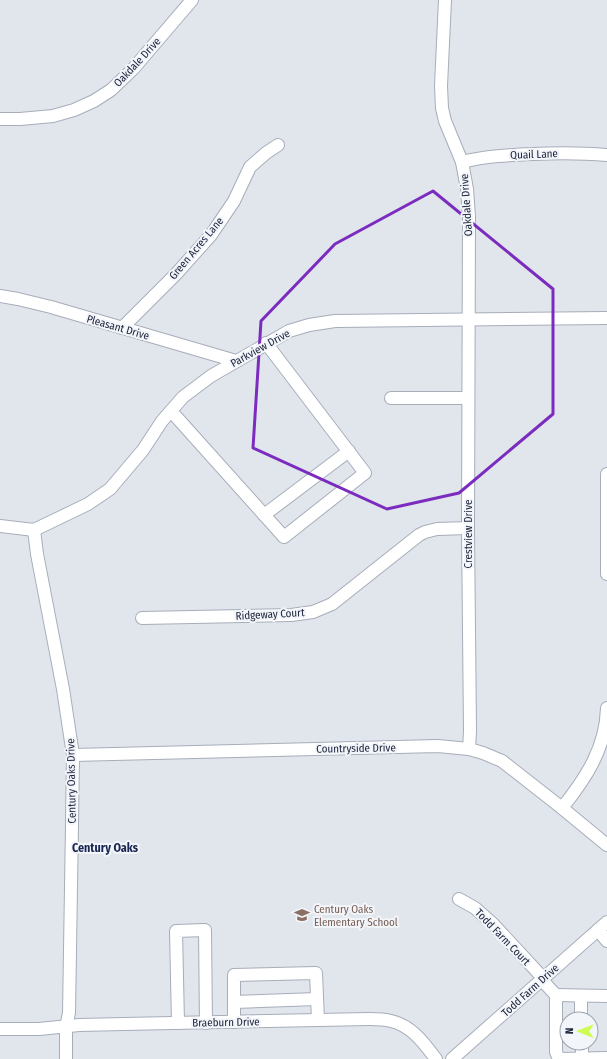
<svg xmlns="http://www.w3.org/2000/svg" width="607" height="1059" viewBox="0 0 607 1059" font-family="'Fira Sans Condensed',sans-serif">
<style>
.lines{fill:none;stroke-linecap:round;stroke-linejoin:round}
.minor-casing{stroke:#a7adb9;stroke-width:14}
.minor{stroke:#fff;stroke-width:12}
.marked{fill:none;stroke:#7b2cbf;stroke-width:3;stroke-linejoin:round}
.labels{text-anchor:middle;stroke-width:4;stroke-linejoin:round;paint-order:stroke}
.street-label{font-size:11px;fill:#20273f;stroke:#f2f5f9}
.education-label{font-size:11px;fill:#785e54;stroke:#f2f5f9;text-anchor:start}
.neighbourhood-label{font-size:12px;font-weight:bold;fill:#1a2653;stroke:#f2f5f9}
</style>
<rect width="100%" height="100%" fill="#e1e6ed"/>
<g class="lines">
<g class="minor-casing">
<g id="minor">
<path d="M445 0 441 86 442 108 445 121 462 162 467 189 469 217 468 528 470 731 469 749"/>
<path d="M0 119H20L53 116 74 110 94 101 111 90 133 69 192 0"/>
<path d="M462 162C486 156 509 155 533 154 558 153 582 153 607 155"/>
<path d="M0 296 18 299 51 307 236 361"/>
<path d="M122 328 176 274 211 235 234 201 250 167 266 153 278 145"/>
<path d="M391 398H468"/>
<path d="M171 411 284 537 365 473 266 343"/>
<path d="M607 474V574"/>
<path d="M264 515 349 451"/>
<path d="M0 526 34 530 88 504 110 489 143 450 162 421 183 397 211 376 289 331 309 325 335 321 607 318"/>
<path d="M34 530 37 554 63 689 73 755 72 824 69 1013 66 1027V1059"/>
<path d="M142 618 291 615 313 612 332 604 419 535 425 532 437 529 468 528"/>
<path d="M73 755 438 746 469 749 483 753 502 761 562 808 607 845"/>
<path d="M562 808C586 778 606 748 607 708"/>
<path d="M459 899 475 908 493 924 543 978"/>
<path d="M598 930 607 941"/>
<path d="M542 980 553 992 556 995V1052L559 1059"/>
<path d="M556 995 607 996"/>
<path d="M581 996V1019"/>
<path d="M234 1002 317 999"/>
<path d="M234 1022V975L316 973 318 1020"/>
<path d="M178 1023 176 931 205 930 206 1023"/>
<path d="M0 1029H39L79 1025 124 1024 369 1019C376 1019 384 1019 391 1021 412 1026 424 1043 436 1059"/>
<path d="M582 1043V1058"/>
<path d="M452 1059 607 922"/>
<path d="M559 1059 607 1058"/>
</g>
</g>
<use href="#minor" class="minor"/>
</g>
<path class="marked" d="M433 191 553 289V414L459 493 387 509 253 448 261 321 335 244Z"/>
<defs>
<g id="school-bare" transform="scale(1.2)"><path d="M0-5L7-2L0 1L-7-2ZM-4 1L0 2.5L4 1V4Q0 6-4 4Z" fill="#8d6e63" stroke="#f2f5f9" stroke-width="2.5" paint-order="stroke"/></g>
</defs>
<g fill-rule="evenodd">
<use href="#school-bare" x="302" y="915"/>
</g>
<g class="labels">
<g class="street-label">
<text transform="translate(137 62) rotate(-47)" y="4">Oakdale Drive</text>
<text transform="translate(534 154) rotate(-2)" y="4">Quail Lane</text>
<text transform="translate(466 205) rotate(-94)" y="4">Oakdale Drive</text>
<text transform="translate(196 248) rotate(-50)" y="4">Green Acres Lane</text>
<text transform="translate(118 327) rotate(16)" y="4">Pleasant Drive</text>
<text transform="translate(260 348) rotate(-29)" y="4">Parkview Drive</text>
<text transform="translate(468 534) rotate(-90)" y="4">Crestview Drive</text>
<text transform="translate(270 614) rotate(-3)" y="4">Ridgeway Court</text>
<text transform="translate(356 748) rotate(-1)" y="4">Countryside Drive</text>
<text transform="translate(71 781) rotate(-91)" y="4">Century Oaks Drive</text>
<text transform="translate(503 937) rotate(46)" y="4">Todd Farm Court</text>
<text transform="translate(530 990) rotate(-42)" y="4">Todd Farm Drive</text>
<text transform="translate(226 1022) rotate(-1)" y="4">Braeburn Drive</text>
</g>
<g class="education-label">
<text x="314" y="913">Century Oaks<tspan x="314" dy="13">Elementary School</tspan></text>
</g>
<g class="neighbourhood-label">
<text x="105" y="852">Century Oaks</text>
</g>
</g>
<g transform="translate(579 1031) rotate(271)"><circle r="19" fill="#f2f5f9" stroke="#9ea3af"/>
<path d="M0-3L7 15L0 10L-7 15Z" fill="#cdfd4f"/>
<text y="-6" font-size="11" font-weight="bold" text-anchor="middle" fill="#20273f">N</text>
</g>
</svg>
